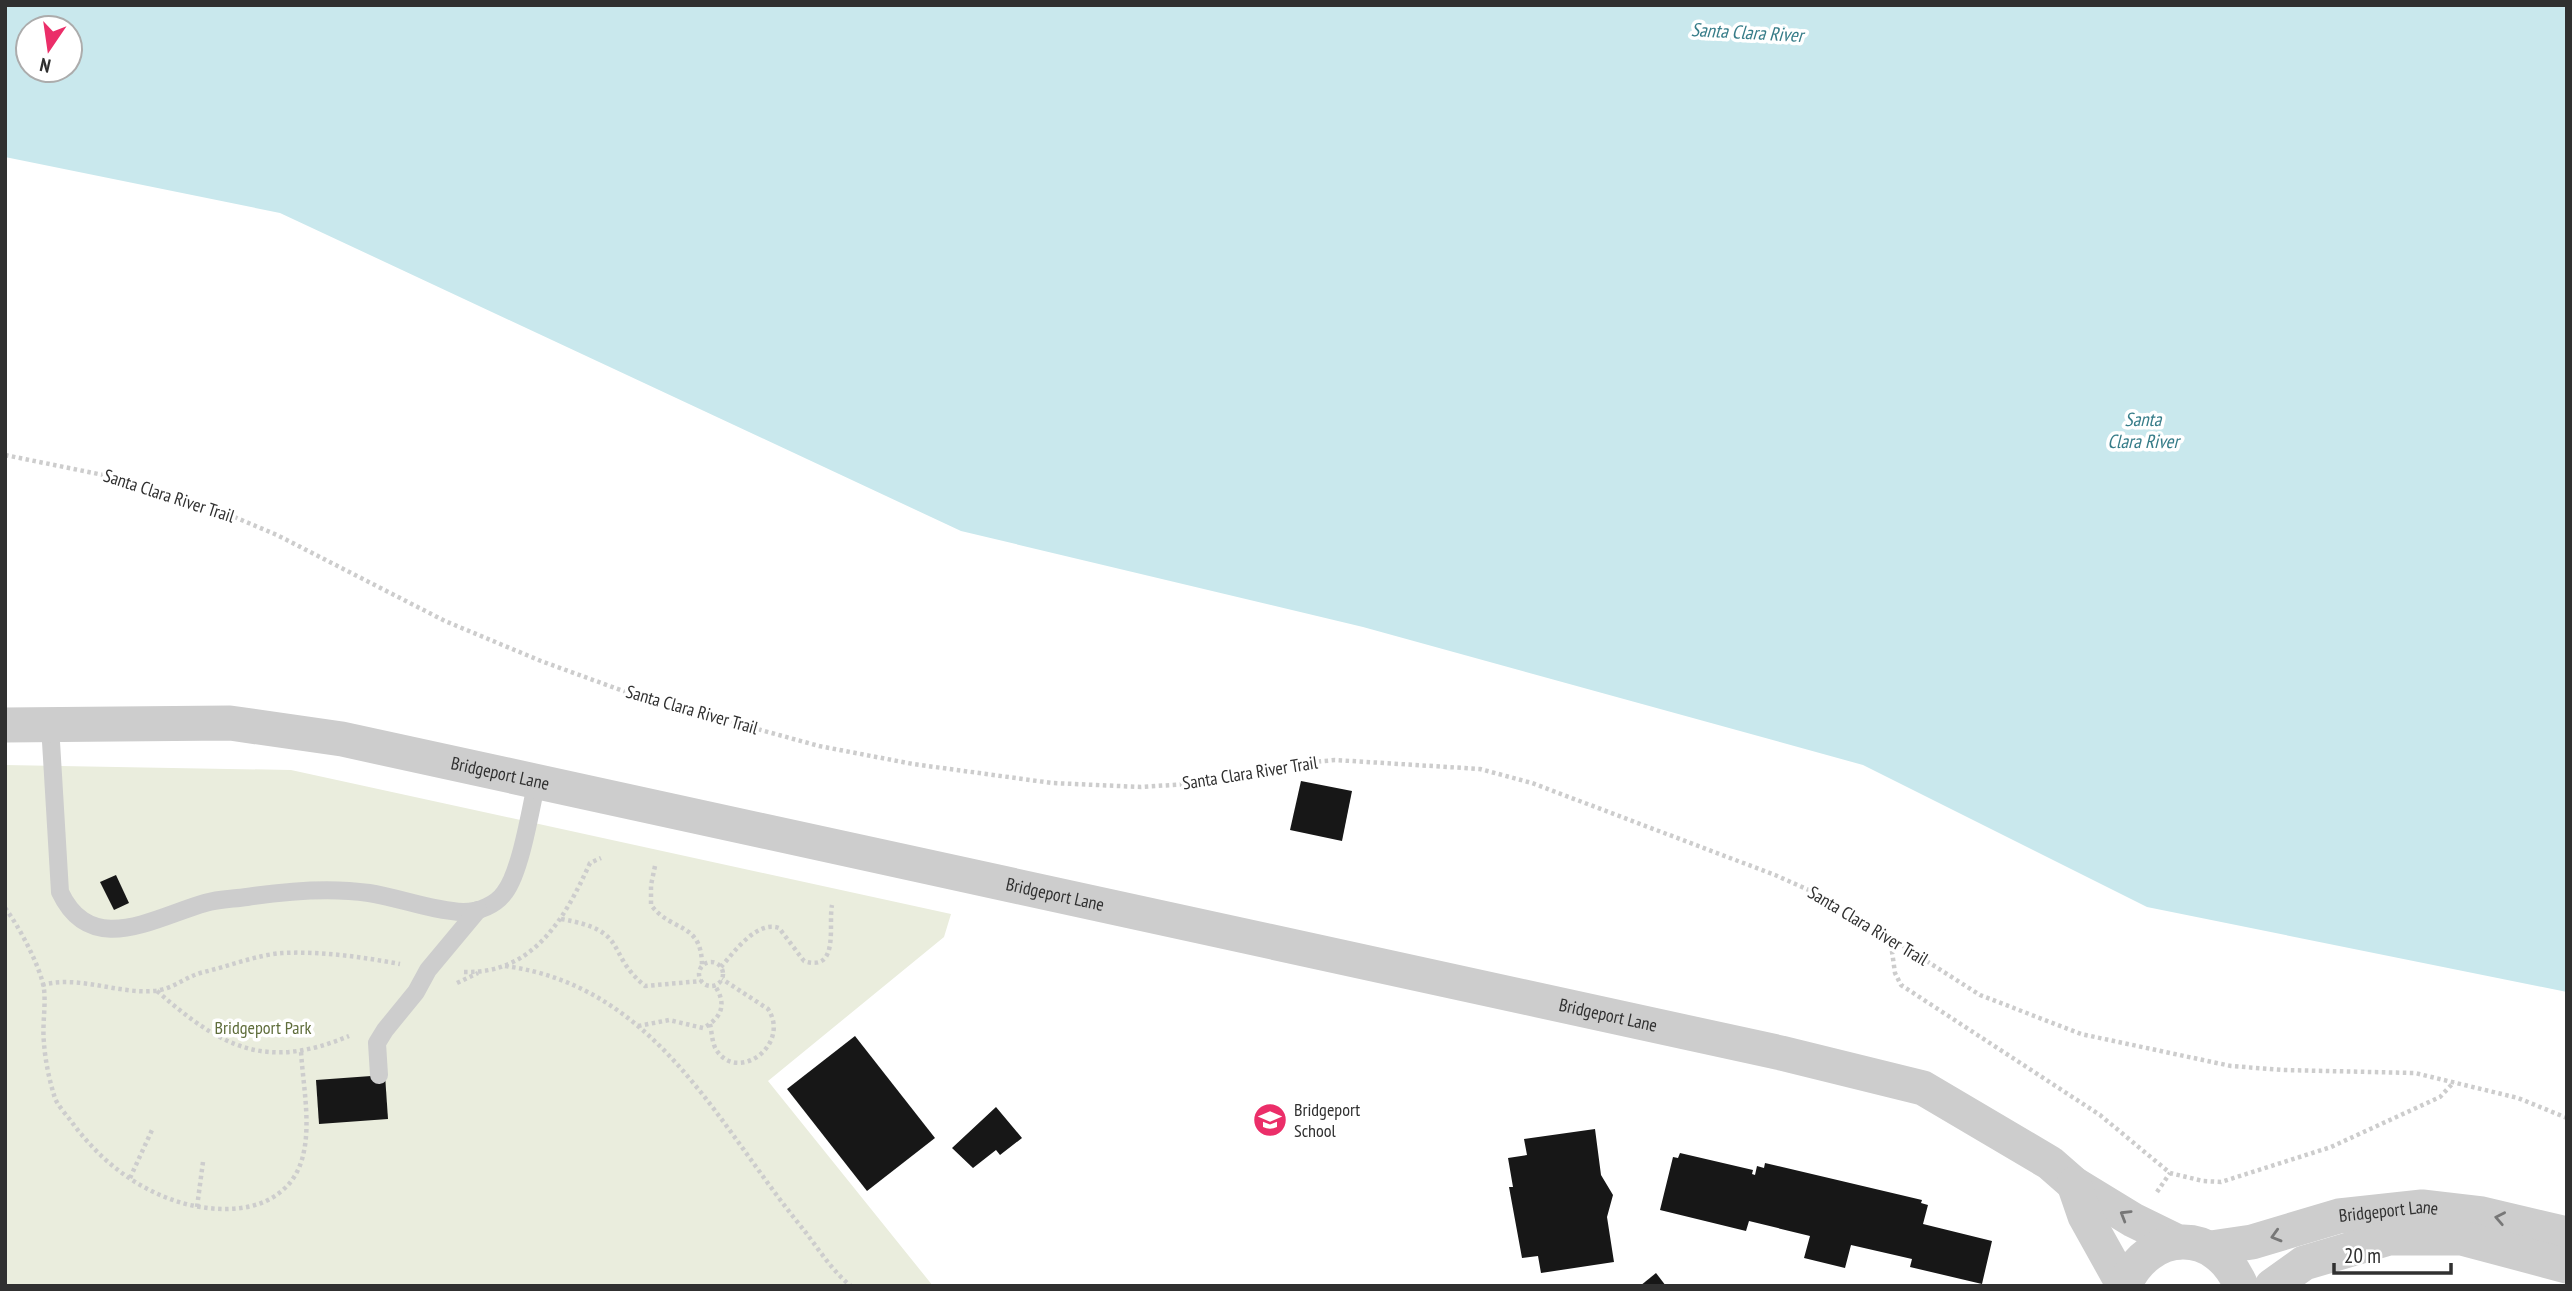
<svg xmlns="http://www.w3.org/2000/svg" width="2572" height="1291" viewBox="0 0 2572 1291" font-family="'PT Sans Narrow',sans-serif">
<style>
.green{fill:#eaeddd}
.water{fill:#c9e8ed;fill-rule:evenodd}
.building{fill:#171717}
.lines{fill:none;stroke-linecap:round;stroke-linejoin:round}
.path{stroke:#cdcdcd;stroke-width:4.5;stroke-dasharray:3.5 3.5;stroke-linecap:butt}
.lane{stroke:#cdcdcd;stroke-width:18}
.street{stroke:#cdcdcd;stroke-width:35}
.oneway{stroke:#777}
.labels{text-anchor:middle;stroke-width:7;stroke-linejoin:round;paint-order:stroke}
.street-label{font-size:18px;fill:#303030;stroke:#fff}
.park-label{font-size:18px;fill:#5f6d3b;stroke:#fff}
.poi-label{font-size:18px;fill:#303030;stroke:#fff;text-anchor:start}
.water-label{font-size:19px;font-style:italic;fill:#367c88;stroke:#fff}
</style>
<rect width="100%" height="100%" fill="#fff"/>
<path class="green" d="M5 765 291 770 951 914 944 937 768 1081 933 1286H5Z"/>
<path class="water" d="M5 5H2567V992L2147 907 1863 765 1363 627 961 531 280 213 5 157ZM28 28H70V70H28Z"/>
<g class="building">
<path d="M1301 781 1352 791 1342 841 1290 830Z"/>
<path d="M116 875 129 903 114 910 100 882Z"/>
<path d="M855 1036 935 1138 867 1191 787 1089Z"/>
<path d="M385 1075 388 1119 319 1124 316 1080Z"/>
<path d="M996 1107 1022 1138 1000 1155 996 1150 973 1168 952 1148Z"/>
<path d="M1595 1129 1601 1175 1613 1195 1607 1217 1614 1262 1541 1273 1538 1256 1522 1258 1509 1187H1513L1508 1158 1527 1155 1524 1139Z"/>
<path d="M1680 1153 1753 1170 1752 1174 1755 1175 1757 1166 1764 1168 1765 1163 1922 1200 1921 1203 1928 1205 1923 1224 1992 1241 1982 1284 1910 1267 1912 1259 1851 1245 1845 1268 1804 1258 1810 1236 1749 1221 1746 1231 1660 1210 1673 1157 1678 1158Z"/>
<path d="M1656 1273 1666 1286H1640Z"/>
</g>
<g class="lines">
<g class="path">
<path d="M5 455 123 479 206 505 277 535 445 621 541 661 637 696 819 746 913 764 1052 783 1141 787 1187 784 1292 764 1335 760 1480 769 1532 783 1775 875 1829 899 1980 995 2081 1034 2231 1066 2283 1070 2415 1073 2518 1098 2567 1118"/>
<path d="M655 866 651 885V905C672 933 702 921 702 966"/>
<path d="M5 908C19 926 41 968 44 989 46 1007 42 1025 44 1043 45 1059 49 1079 54 1095 56 1104 65 1113 71 1121 100 1161 140 1193 190 1205 222 1212 260 1212 285 1188 319 1156 303 1092 301 1051"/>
<path d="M561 919C631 931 604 952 645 986L701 981"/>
<path d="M1890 937 1895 973 1901 985 2100 1115 2170 1173 2203 1181 2221 1182 2331 1147 2440 1097 2454 1082"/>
<circle cx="711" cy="974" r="12"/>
<path d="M505 966C656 986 717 1124 803 1229 818 1248 832 1271 851 1286"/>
<path d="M721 967C734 952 757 920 779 928L804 961C840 973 828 924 832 905"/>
<path d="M464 972C534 974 565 918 590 863L601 858"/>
<path d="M457 983 478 973"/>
<path d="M42 985C79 975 117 994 154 991 174 989 186 976 204 972 229 966 257 955 282 953 321 951 362 957 400 964"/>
<path d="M157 991C221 1047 265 1071 349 1036"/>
<path d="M710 1024C712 1033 712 1044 717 1051 739 1083 791 1044 768 1009L722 979"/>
<path d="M638 1026 669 1020 703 1028C722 1018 727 1004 715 986"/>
<path d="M130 1178 152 1130"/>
<path d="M2157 1192 2170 1173"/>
<path d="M197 1207 203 1162"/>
</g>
<g class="lane">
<path d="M50 725 60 892C91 958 153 918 205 903 218 899 233 899 247 897 286 891 329 887 369 893 400 898 433 911 463 912 479 912 496 905 505 892 521 871 531 807 537 780"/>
<path d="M379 1075 377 1043 385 1030 416 992 428 970 478 910"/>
</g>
<g class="street">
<path id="s1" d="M5 725 230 723 342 739 1781 1053 1923 1088 2050 1163 2074 1184 2133 1220 2178 1242"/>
<path d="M2074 1184 2085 1216 2124 1286"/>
<path id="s2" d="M2211 1248 2252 1242 2339 1216 2422 1207 2482 1214 2567 1234"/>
<path d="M2124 1286C2149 1229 2216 1226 2241 1286"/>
<path d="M2272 1286 2304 1263 2389 1238H2462L2567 1266"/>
</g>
</g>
<defs><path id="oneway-chevron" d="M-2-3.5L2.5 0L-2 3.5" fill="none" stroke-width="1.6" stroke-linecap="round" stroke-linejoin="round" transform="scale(1.75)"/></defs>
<g class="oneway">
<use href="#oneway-chevron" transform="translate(2125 1215) rotate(-149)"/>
<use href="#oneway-chevron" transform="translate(2500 1218) rotate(-169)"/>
<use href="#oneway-chevron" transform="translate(2276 1236) rotate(164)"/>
</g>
<defs>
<g id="school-disc" transform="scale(1.75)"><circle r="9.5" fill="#eb2e69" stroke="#fff"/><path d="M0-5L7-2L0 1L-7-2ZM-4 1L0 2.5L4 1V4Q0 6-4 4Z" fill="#fff"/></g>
</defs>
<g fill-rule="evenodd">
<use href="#school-disc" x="1270" y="1120"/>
</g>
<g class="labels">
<g class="street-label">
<text transform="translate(169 496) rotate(18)" y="6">Santa Clara River Trail</text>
<text transform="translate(692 710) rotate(16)" y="6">Santa Clara River Trail</text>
<text dy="6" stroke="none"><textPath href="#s1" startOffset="500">Bridgeport Lane</textPath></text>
<text transform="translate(1250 773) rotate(-9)" y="6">Santa Clara River Trail</text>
<text dy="6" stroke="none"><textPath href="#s1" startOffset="1068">Bridgeport Lane</textPath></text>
<text transform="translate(1868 926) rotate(31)" y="6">Santa Clara River Trail</text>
<text dy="6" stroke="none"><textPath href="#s1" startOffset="1634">Bridgeport Lane</textPath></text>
<text dy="6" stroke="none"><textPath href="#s2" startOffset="182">Bridgeport Lane</textPath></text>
</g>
<g class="park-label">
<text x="263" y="1034">Bridgeport Park</text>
</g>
<g class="poi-label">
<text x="1294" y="1116">Bridgeport<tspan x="1294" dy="21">School</tspan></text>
</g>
<g class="water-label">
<text transform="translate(1747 32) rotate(3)" y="7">Santa Clara River</text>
<text x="2143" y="426">Santa<tspan x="2143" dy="22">Clara River</tspan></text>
</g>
</g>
<rect width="2572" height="1291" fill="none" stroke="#303030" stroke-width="14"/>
<g transform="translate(49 49) rotate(193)"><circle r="33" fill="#ffffff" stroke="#acacac" stroke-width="2"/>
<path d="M0-5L12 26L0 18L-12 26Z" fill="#eb2e69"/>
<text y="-10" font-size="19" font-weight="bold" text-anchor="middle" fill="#303030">N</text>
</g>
<path d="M2334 1263v10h117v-10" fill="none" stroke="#303030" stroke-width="3.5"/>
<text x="2344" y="1263" font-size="21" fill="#303030" stroke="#ffffff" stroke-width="5" paint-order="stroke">20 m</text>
</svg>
